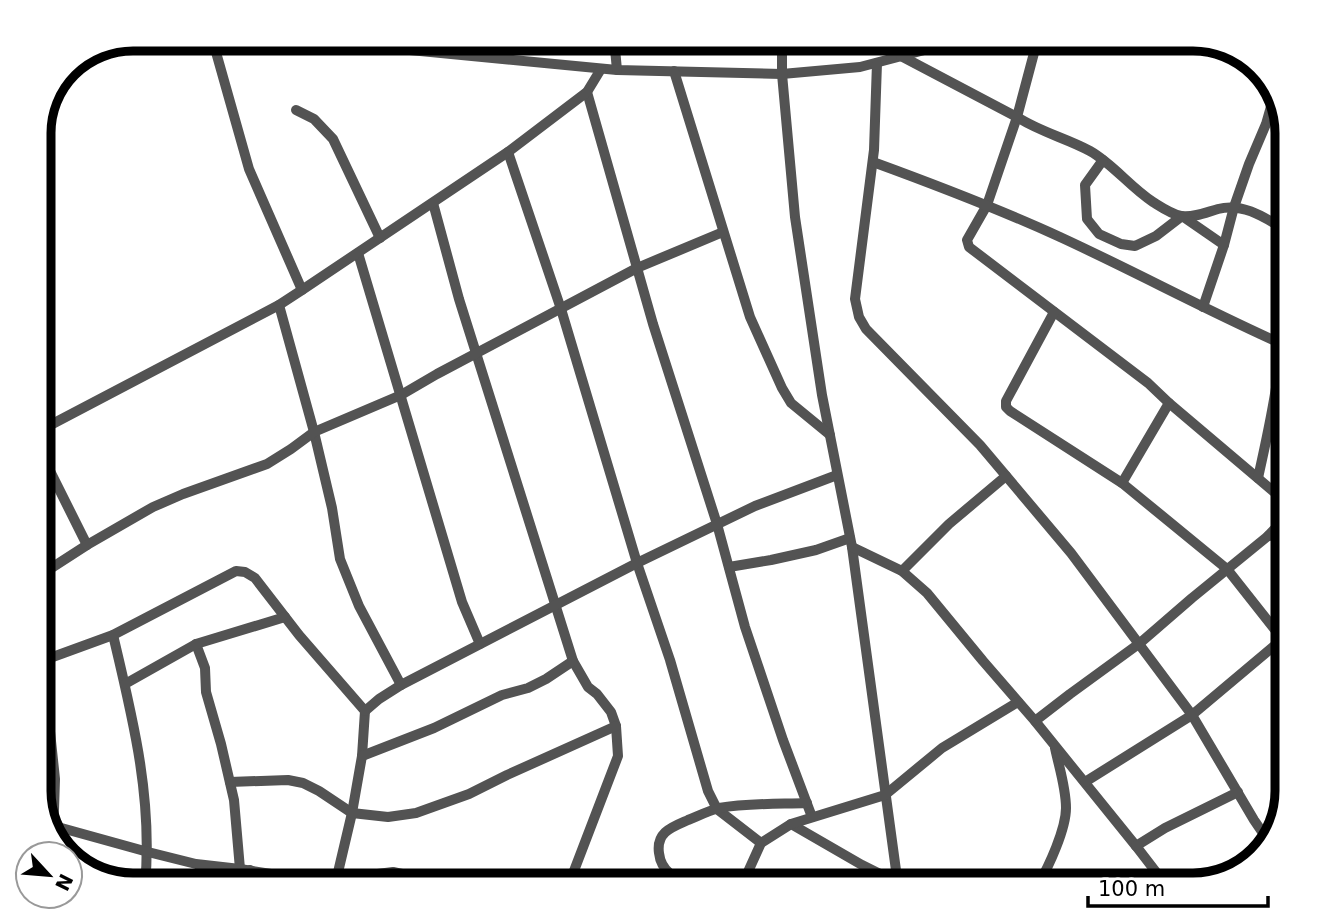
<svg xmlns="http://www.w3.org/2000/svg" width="1326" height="924" viewBox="0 0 1326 924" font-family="'DejaVu Sans',sans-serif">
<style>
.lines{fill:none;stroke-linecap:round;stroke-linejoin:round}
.minor{stroke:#535353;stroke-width:10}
.rim{fill:none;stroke:#000;stroke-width:9}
</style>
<rect width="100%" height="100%" fill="#fff"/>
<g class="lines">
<g class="minor">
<path d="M212 38 249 169 302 290"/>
<path d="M286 38 617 70 782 74 860 67 970 38"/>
<path d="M614 38 617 70"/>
<path d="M782 38V74L795 217 822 395 852 547 898 885"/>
<path d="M1038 38 1017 117 987 205 967 240 969 247 1148 383 1169 403 1287 503"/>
<path d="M901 56 1017 117C1040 132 1066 138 1090 151 1113 164 1130 187 1153 202 1161 207 1171 214 1181 216 1194 218 1207 212 1218 209 1244 202 1267 219 1287 231"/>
<path d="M877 63 874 150 855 299 859 317 866 329 980 445 1071 553 1192 715 1254 820 1271 845"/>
<path d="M674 71 750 317 782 388 791 403 830 435"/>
<path d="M587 92 653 324 717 524 745 627 783 740 812 817"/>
<path d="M296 110 314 119 333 139 380 238"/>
<path d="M508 152 561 309 637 563 670 660 708 791 717 809 761 843"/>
<path d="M1103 160 1085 185 1087 219 1099 234 1121 244 1135 246 1156 236 1182 216 1224 245"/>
<path d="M873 162C936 185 999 209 1060 237 1134 271 1206 310 1280 343"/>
<path d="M433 203 459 299 573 661 588 687 597 694 611 712 616 726 618 756 572 876V885"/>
<path d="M358 253 462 602 480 644"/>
<path d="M279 305 314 432 332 508 340 559 359 606 401 685"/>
<path d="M1203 307 1224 245 1234 207 1249 164 1266 124 1276 89"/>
<path d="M1054 312 1006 401V407L1010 411 1122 483 1227 569 1287 645"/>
<path d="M39 431 279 305 302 290 508 152 587 92 601 69"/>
<path d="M39 449 87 545"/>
<path d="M1258 478C1266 441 1275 403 1279 366 1284 320 1280 270 1276 224"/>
<path d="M1122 483 1169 403"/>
<path d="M1268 536 1287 533"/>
<path d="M852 547 902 571 927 593 983 661 1035 721 1136 846 1166 885"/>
<path d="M729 567 771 560 816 550 850 538"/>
<path d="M902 571 949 524 1006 476"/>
<path d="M39 576 87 545 153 507 183 494 267 464 291 449 314 432 401 395 437 374 637 268 723 232"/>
<path d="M113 635C133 719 153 799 145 885"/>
<path d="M196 644 205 668 206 692 221 744 234 800 240 869"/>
<path d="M39 662 113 635 236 571 245 572 255 578 299 635 365 711 362 756 352 813 335 885"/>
<path d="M125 684 196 644 285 617"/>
<path d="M39 693 49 722 55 779 53 840"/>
<path d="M365 711 379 699 401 685 637 563 755 506 837 475"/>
<path d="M1035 721 1070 694 1140 643 1192 598 1268 536 1287 516"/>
<path d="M362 756 434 728 502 695 528 688 546 679 573 661"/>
<path d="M230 782 288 780 303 783 319 791 352 813 388 817 416 813 469 794 507 775 616 726"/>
<path d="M1085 782 1192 715 1286 636"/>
<path d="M47 824 148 852 196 864 240 869 335 884 362 876 393 872 411 876 421 885"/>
<path d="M791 824 862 865 898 883"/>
<path d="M1136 846 1165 828 1238 792"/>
<path d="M249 885 250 870"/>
<path d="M660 885 665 871"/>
<path d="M692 885C676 879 661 872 659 853 656 832 672 827 688 820 698 816 708 811 719 808 747 803 778 804 807 803"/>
<path d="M742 885 761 843 791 824 885 795 942 748 1018 702"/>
<path d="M1038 885C1049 866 1066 829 1066 808 1066 788 1059 767 1055 748"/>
</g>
</g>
<path d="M0 0H1326V924H0ZM133 51H1193A82 82 0 0 1 1275 133V791A82 82 0 0 1 1193 873H133A82 82 0 0 1 51 791V133A82 82 0 0 1 133 51Z" fill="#fff" fill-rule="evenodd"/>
<path class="rim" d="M133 51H1193A82 82 0 0 1 1275 133V791A82 82 0 0 1 1193 873H133A82 82 0 0 1 51 791V133A82 82 0 0 1 133 51Z"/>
<g transform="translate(49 875) rotate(116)"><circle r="33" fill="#ffffff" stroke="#999999" stroke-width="2"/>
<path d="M0-5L12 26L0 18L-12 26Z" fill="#000000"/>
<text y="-10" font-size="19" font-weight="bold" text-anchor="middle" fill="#000000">N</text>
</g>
<path d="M1088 896v10h180v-10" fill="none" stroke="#000000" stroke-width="3.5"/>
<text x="1098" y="896" font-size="21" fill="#000000" stroke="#ffffff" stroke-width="5" paint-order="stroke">100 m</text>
</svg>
